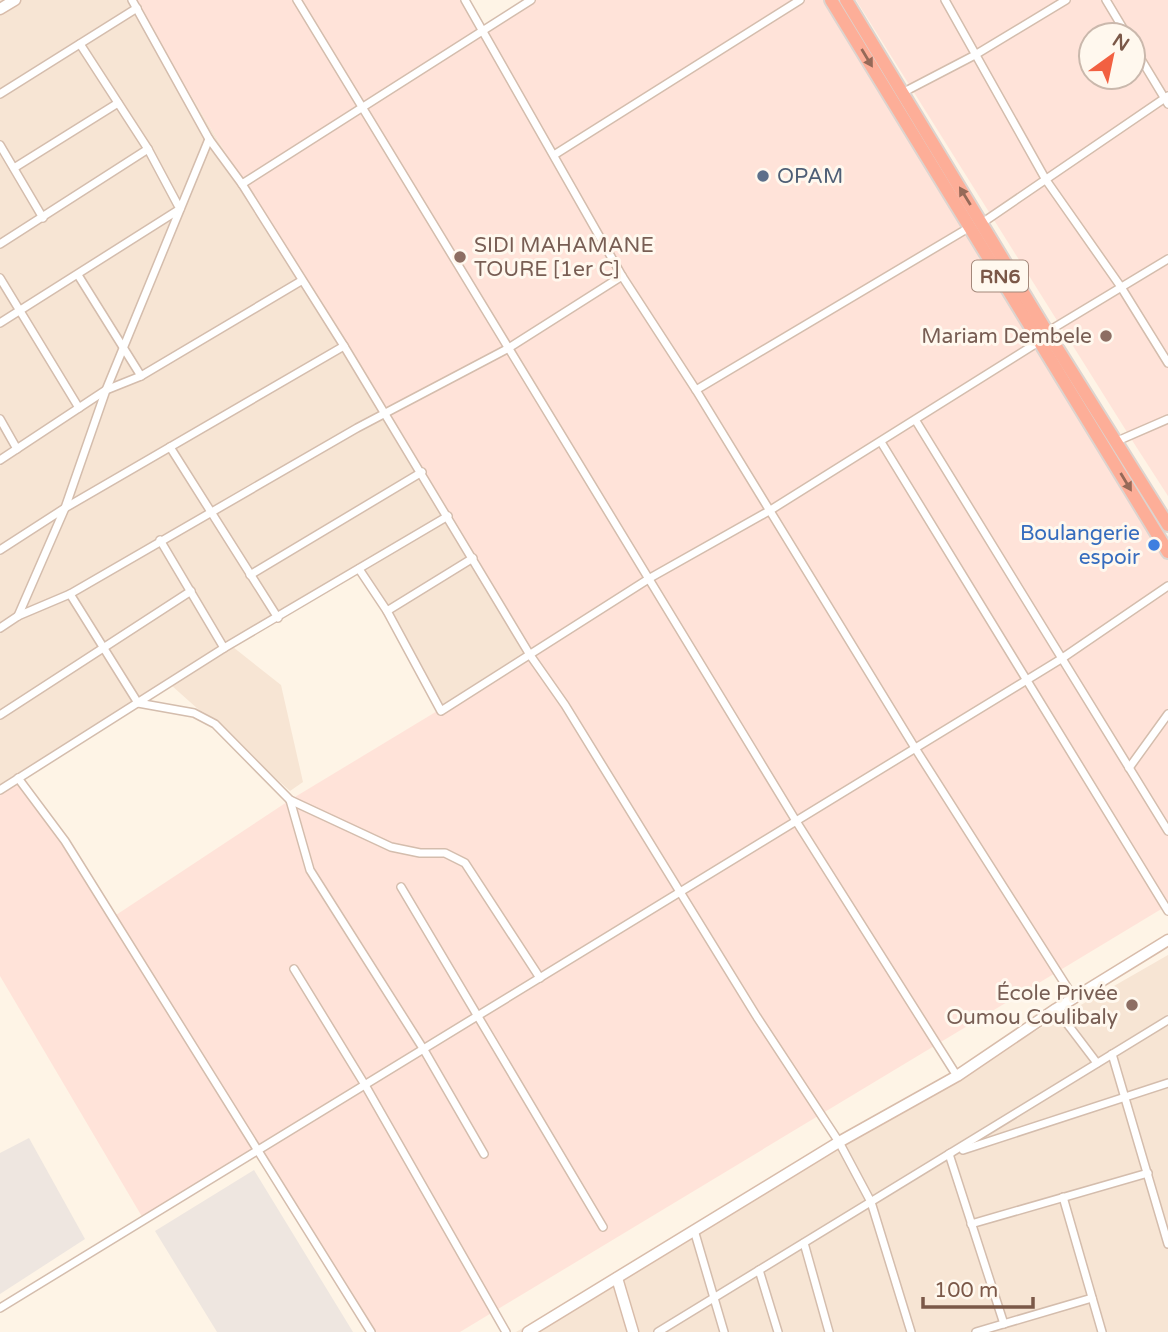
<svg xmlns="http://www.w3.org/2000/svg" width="1168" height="1332" viewBox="0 0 1168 1332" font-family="'Varela Round',sans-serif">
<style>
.residential{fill:#f7e5d4}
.commercial{fill:#ffe3d9;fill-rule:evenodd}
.industrial{fill:#eee6e0}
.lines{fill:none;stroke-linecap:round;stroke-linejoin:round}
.street-casing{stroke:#d4bdad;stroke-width:10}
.secondary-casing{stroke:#d8bcaa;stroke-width:13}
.highway-casing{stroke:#ddd4cf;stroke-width:16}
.street{stroke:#fff;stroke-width:7}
.secondary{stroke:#fff;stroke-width:10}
.highway{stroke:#fdae98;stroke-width:12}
.oneway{fill:#956958}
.service-dot{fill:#5c6f8a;stroke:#fff8ee;stroke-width:2.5}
.education-dot{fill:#8d6e63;stroke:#fff8ee;stroke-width:2.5}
.shop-dot{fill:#3f7fe0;stroke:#fff8ee;stroke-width:2.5}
.labels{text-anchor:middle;stroke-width:6;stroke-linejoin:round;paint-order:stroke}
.shield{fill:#fff8ee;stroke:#a3887a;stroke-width:2}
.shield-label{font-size:19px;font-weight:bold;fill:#7b5848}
.service-label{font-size:21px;fill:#4e5e75;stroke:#fff8ee;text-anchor:start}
.education-label{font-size:21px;fill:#785e54;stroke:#fff8ee;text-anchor:end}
.shop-label{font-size:21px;fill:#366cbe;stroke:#fff8ee;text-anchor:end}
</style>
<rect width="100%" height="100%" fill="#fef4e6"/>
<g class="residential">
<path d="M0 0H133L530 655 441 711 359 570 233 647 281 685 303 782 290 791 171 685 0 790Z"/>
<path d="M1168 955V1332H516L957 1076Z"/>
</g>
<g class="commercial">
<path d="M133 0H465L482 30 531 0H832L1168 544V905L460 1332H371L258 1151 144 1220 0 976V790L18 778 113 917 290 800 530 655Z"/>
<path d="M856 0H1168V496L1137 448ZM1091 35H1133V77H1091Z"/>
</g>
<g class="industrial">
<path d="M29 1138 85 1239 0 1294V1153Z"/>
<path d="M254 1170 353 1332H217L155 1231Z"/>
</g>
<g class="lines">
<g class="street-casing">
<g id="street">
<path d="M132 0 209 139 242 184 344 346 530 655 565 705 757 1017 839 1142 871 1202 911 1332"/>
<path d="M297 0 796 821 957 1076"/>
<path d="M465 0 622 276 696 390 915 748 1074 998"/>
<path d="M945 0 1046 180 1121 287 1168 363"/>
<path d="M1106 0 1127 35"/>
<path d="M1133 46 1168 104"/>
<path d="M902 93 975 55 1066 0"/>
<path d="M0 94 137 8"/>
<path d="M0 145 43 218"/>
<path d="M554 155 800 0"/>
<path d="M14 168 118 103"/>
<path d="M242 184 531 0"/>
<path d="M982 223 1168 96"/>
<path d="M0 244 148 149"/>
<path d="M78 275 141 376"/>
<path d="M0 278 79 408"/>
<path d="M0 323 180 209 148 149 80 44"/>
<path d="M696 390 970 227"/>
<path d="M0 419 17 449"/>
<path d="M916 421 1168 831"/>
<path d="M881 442 1168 911"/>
<path d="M1115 442 1168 419"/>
<path d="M170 447 278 618"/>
<path d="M0 460 106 390 141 376 301 281"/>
<path d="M160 540 224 648"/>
<path d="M0 550 65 508 344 346"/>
<path d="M359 569 387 611 441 711 650 578 769 511 1040 341 1047 332 1168 259"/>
<path d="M250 575 422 472"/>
<path d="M70 594 138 703 194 713 215 724 290 800 391 847 420 853H445L465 863 540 978"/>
<path d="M387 611 473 558"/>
<path d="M18 616 65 508 106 390 209 139"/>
<path d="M0 628 18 616 70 594 357 428 507 349 622 276"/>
<path d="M0 715 191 591"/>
<path d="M1129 768 1168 714"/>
<path d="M18 778 65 841 371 1332"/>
<path d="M0 790 224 648 448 516"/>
<path d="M290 800 310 870 424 1050 484 1154"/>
<path d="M401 887 603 1227"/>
<path d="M294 969 365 1085 506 1332"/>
<path d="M1056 1009 1097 1063"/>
<path d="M1112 1054 1168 1244"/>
<path d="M963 1150 1168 1083"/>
<path d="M951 1153 949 1154 1004 1324"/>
<path d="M1063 1197 1102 1332"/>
<path d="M971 1224 1148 1173"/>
<path d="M694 1230 724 1332"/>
<path d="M804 1243 829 1332"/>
<path d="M759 1270 778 1332"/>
<path d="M0 1308 1061 659 1168 586"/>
<path d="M658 1332 1168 1020"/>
<path d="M976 1332 1092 1298"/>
</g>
</g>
<g class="secondary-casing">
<g id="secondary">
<path d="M0 9 15 0"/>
<path d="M617 1278 633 1332"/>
<path d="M528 1332 839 1142 957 1076 1056 1009 1168 940"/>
</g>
</g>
<g class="highway-casing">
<g id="highway">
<path d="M831 0 1168 552"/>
<path d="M846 0 1047 332 1168 525"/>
</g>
</g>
<use href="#street" class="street"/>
<use href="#secondary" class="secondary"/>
<use href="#highway" class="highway"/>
</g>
<defs><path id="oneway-solid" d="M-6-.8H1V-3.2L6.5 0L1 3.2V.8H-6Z" transform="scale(1.75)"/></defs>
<g class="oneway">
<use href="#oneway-solid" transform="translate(867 58) rotate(59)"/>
<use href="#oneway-solid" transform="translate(965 196) rotate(-122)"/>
<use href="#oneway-solid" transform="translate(1126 482) rotate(59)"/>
</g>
<circle class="service-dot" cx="763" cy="176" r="7"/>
<g class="education-dot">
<circle cx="460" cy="257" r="7"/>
<circle cx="1106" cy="336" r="7"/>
<circle cx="1132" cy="1005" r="7"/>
</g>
<circle class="shop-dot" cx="1154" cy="545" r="7"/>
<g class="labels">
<rect class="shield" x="972" y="260.5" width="56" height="31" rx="5"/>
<g class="shield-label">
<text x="1000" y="283">RN6</text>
</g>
<g class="service-label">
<text x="777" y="183">OPAM</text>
</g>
<g class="education-label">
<text x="474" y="252" text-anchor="start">SIDI MAHAMANE<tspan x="474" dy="24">TOURE [1er C]</tspan></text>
<text x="1092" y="343">Mariam Dembele</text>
<text x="1118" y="1000">École Privée<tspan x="1118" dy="24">Oumou Coulibaly</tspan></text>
</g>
<g class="shop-label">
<text x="1140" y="540">Boulangerie<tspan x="1140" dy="24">espoir</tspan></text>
</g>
</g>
<g transform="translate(1112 56) rotate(33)"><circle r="33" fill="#fff8ee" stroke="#cab8ac" stroke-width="2"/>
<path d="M0-5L12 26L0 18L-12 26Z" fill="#f26041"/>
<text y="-10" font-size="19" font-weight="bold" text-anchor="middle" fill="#7b5848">N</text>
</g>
<path d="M923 1297v10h110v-10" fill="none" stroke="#7b5848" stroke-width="3.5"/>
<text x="934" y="1297" font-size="21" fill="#7b5848" stroke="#fff8ee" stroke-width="5" paint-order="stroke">100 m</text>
</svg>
